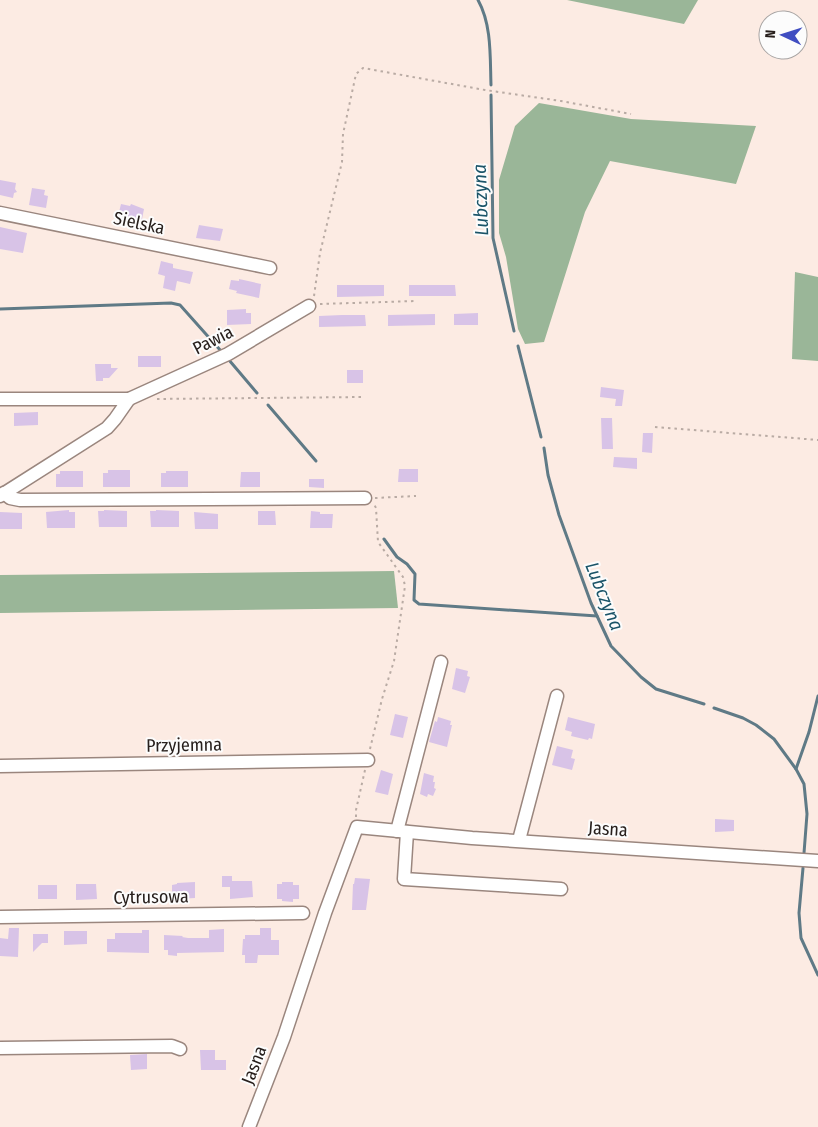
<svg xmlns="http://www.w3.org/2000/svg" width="818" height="1127" viewBox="0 0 818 1127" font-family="'Fira Sans Condensed',sans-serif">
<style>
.forest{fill:#9ab698}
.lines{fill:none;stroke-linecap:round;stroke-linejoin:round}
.stream{stroke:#5f7a86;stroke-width:3}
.building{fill:#d8c3e7}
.minor-casing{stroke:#9a867e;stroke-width:15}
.path{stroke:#b9aba4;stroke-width:2;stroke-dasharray:2.5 4;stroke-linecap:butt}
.minor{stroke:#fff;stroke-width:12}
.labels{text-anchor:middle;stroke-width:4;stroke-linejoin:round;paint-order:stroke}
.street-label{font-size:18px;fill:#28201d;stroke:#fcfcfc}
.water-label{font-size:19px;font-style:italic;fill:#1b5468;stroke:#fcfcfc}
</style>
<rect width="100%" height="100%" fill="#fcebe3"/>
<g class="forest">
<path d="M567 0H698L684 24Z"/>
<path d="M539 103 631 119 756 126 736 184 610 161 585 212 544 342 525 344 518 329 506 257 499 233V180L515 126Z"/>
<path d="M795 272 818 277V361L792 359Z"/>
<path d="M394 571 398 608 0 613V575Z"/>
</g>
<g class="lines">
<g class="stream">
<path d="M478 0C492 25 490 58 491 85"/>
<path d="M491 95 493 238 514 331"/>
<path d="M0 309 171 303 180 305 221 351"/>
<path d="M518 346 541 437"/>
<path d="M229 360 257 393"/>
<path d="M268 405 316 461"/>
<path d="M544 448 548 475 559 515 591 603 611 646 641 677 656 689 704 704"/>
<path d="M384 539 397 557 407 564 415 574 414 600 419 604 597 616"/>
<path d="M714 708 743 718 756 725 774 739 796 769 804 784 807 814 804 853"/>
<path d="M796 769 809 732 818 696"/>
<path d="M803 868 799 913 801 938 818 975"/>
</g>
</g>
<g class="building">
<path d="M0 180 16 183 15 189 17 192 14 193 13 198 0 195Z"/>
<path d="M32 188 45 190 44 195 48 196 46 208 29 205Z"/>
<path d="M121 204 130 206 131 204 144 209 141 224 127 221 128 218 118 216Z"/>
<path d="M199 225 223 229 220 241 196 238Z"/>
<path d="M0 227 27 233 23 253 0 249Z"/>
<path d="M161 261 173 264V268L193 272 190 284 177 281 175 291 163 288 165 276 158 274Z"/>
<path d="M239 279 261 284 259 298 236 293 237 291 229 289 231 280 239 281Z"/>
<path d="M337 285H384V296L337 297Z"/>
<path d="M409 285H455L456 296H409Z"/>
<path d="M246 309V313H251V324L227 325V310Z"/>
<path d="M478 313V325H454V314Z"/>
<path d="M435 314V325L388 326V315Z"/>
<path d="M342 315H365L366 326 319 327V316Z"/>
<rect x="138" y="356" width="23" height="11"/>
<path d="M95 364H111V368H118L109 378H103V381H96Z"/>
<rect x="347" y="370" width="16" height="13"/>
<path d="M601 387 624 390 622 406H615L616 399 600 397Z"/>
<path d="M38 412V425L14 426V413Z"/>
<path d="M601 418H612L613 449H602Z"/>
<path d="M643 433H653L652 453 642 452Z"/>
<path d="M614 457 637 458V469L613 467Z"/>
<path d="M399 469H418V482H398Z"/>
<path d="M108 470H130V487H103V473H108Z"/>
<path d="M60 471H83V487H56V474H60Z"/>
<path d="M166 471H188V487H161V473H166Z"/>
<path d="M241 472H260V487H240Z"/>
<path d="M309 479H324V488L309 487Z"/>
<path d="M69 510V512H75V528H47L46 512Z"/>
<path d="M104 510 127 511V527H99L98 511H104Z"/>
<path d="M156 510 179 511V527H151L150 511H156Z"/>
<path d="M258 511H275L276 525H258Z"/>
<path d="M311 511 320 512V514H333L332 528H310Z"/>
<path d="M0 512 22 513V529H0Z"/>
<path d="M194 512 218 514V529H195Z"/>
<path d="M456 668 468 671 467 676 470 677 465 693 452 689Z"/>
<path d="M395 714 408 717 403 738 390 735Z"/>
<path d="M438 717 451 721 450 725H452L447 747 429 742 435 721 437 722Z"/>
<path d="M568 717 595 724 592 739 589 738 588 740 571 736 572 732 565 730Z"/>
<path d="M557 746 573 750 571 758 575 759 572 770 552 765Z"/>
<path d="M381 770 393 774 388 795 375 792Z"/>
<path d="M424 773 434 776 433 782H435L434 788 436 789 433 796 428 794 427 797 420 794Z"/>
<path d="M715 819 734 820V831L715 832Z"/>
<path d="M222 876H232V881H252L253 897 230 899V887H222Z"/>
<path d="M355 878 370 879 366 910H352L353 884H354Z"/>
<path d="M195 882V898L178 899V896H172V885L177 884V883Z"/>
<path d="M282 882H293V885H299V899H293V902L282 901V899H277V884H282Z"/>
<path d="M76 884H96L97 899 76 900Z"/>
<rect x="38" y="885" width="19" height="14"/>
<path d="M9 928H19L18 957 0 956V938L8 939Z"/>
<path d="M260 928H271V940H279V955H258L257 963H245V955H242L243 939H245V935H260Z"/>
<path d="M224 929V952L177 953V956L168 955V950H164V935L183 936 182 937 188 938H209V930Z"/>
<path d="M142 930H149V953L107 952V939H115V933H142Z"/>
<path d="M64 931H87V944L64 945Z"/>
<path d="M33 934H48V943H42L33 952Z"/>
<path d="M200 1050H215V1060H226V1070H201Z"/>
<path d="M147 1054V1069L131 1070 130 1055Z"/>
</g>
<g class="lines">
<g class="minor-casing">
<g id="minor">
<path d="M0 213 270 268"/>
<path d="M0 399H129L228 354 309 306"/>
<path d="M4 493 10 498 20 500 365 498"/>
<path d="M0 496 107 428 115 419 129 399"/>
<path d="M0 766 368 760"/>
<path d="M397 831 441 662"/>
<path d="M407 832 404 879 561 889"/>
<path d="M519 840 557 696"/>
<path d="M0 917 303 913"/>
<path d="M0 1048 172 1046 180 1049"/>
<path d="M249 1127 284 1037 325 913 357 827 472 838 818 861"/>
</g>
</g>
<g class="path">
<path d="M314 296 320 253 342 162 343 134 356 74 363 68 485 90 561 101 631 114"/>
<path d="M320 304 416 301"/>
<path d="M157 399 363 397"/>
<path d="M655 427 818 440"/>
<path d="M375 498 416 496"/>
<path d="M370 749 382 699 394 661 405 586 403 577 378 542 376 508 374 504"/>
<path d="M356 817V810L365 770"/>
</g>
<use href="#minor" class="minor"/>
</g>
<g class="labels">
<g class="street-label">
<text transform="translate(139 223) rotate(12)" y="6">Sielska</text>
<text transform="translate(213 340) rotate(-27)" y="6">Pawia</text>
<text transform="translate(184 745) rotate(-1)" y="6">Przyjemna</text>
<text transform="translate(608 829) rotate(4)" y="6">Jasna</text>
<text transform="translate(151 897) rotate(-1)" y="6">Cytrusowa</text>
<text transform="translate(254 1065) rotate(-69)" y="6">Jasna</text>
</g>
<g class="water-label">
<text transform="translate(480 200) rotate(-92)" y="7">Lubczyna</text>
<text transform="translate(605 596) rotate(68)" y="7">Lubczyna</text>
</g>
</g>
<g transform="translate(783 35) rotate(274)"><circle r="24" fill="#fcfcfc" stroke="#a7a4a3"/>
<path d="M0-4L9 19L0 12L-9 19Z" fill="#404dc1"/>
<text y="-8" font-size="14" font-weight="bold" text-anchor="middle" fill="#28201d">N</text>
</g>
</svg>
